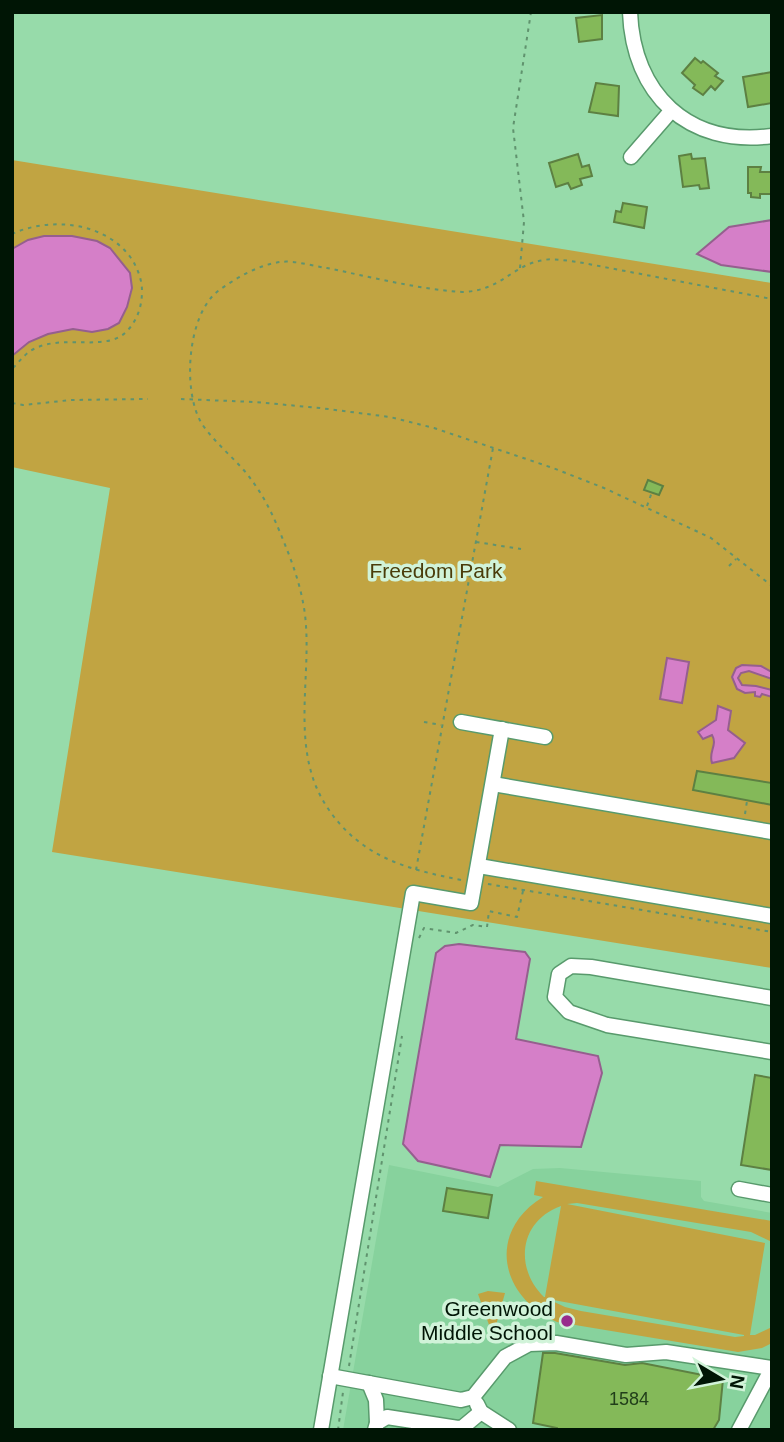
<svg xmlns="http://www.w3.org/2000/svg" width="784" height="1442" viewBox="0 0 784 1442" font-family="Helvetica,sans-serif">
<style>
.built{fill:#87d29d}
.green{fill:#c1a442;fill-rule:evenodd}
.water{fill:#d57fc8;stroke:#955f8e;stroke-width:2}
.building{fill:#84b959;stroke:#5d8042;stroke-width:2}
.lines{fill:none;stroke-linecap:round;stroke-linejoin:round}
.minor-casing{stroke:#589a6c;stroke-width:17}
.path{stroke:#60936e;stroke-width:2;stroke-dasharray:3.5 5;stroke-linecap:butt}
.minor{stroke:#fff;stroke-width:14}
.poi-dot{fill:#982c8c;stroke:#d1f3d9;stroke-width:2.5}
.labels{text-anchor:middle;stroke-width:7;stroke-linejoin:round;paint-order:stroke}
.number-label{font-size:18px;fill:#213e1a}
.park-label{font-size:21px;fill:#4a3c0a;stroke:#d1f3d9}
.poi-label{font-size:21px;fill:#001505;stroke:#d1f3d9;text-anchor:end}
</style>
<rect width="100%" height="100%" fill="#97dbaa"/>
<path class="built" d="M389 1165 498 1187 533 1169 560 1168 701 1181V1197L704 1201 772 1213V1430H343Z"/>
<g class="green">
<path d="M12 160 772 283V968L52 852 110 488 12 467Z"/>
<path d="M536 1181 772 1221V1242L751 1232 577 1203 567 1204 765 1243 750 1335H755L772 1327V1343L762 1348 738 1352 557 1322C500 1297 486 1232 543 1197L534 1195ZM561 1206 545 1297H544C514 1268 519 1221 561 1206ZM548 1299 744 1335V1336L735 1337 581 1311 565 1307Z"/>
<path d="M488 1291 505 1293 493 1336 478 1294Z"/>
</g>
<g class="water">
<path d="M772 220V272L721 265 697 254 729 227Z"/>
<path d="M44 236H72L97 241 110 248 130 273 132 288 127 307 119 323 108 329 92 332 73 329 48 334 29 342 12 356V249L28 240Z"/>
<path d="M667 658 689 662 682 703 660 699Z"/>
<path d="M742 665 761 666 772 672V679L749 671 741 673 738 678 742 685 756 686 772 690V697L762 694 760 697 755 696V692L745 693 737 689 732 677 736 668Z"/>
<path d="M718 706 731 711 728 730 745 743 734 758 712 763C708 752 718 745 712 735L703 739 698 732 716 720Z"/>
<path d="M459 944 525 952 530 959 516 1039 598 1056 602 1073 581 1147 500 1145 490 1177 418 1161 403 1144 436 953 445 946Z"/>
</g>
<g class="building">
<path d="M602 15V39L579 42 576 18Z"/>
<path d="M695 58 701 63 703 61 718 73 715 76 723 81 715 90 711 86 703 95 693 88 695 85 682 73Z"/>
<path d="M772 72V103L748 107 743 77Z"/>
<path d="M596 83 619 86 618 116 589 112Z"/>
<path d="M578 154 582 167 589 165 592 176 580 179 582 185 571 189 568 183 556 187 549 163Z"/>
<path d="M691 154 692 159 705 158 709 188 700 189 699 185 683 187 679 156Z"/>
<path d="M748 167H761L760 172H772V194H760V198L751 197V193H748Z"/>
<path d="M623 203 647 207 644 228 614 222 616 211 621 212Z"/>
<path d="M648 480 663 486 659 495 644 490Z"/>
<path d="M697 771 772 783V805L693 790Z"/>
<path d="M755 1075 772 1078V1170L741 1165Z"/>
<path d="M447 1188 492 1195 488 1218 443 1211Z"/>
<path d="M543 1353H555L625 1365 642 1363 723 1379 719 1420 713 1430H557V1428L533 1423Z"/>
</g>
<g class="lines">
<g class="minor-casing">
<g id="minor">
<path d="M630 12C633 94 688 147 772 136"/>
<path d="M631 157 671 111"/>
<path d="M461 722 545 737"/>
<path d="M493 784 772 832"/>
<path d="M479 866 772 916"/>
<path d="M772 998 591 967 571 966 559 974 555 997 569 1012 607 1025 772 1052"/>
<path d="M739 1189 772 1195"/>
<path d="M330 1376 461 1400 473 1397 505 1357 529 1344 556 1343 626 1355 666 1352 771 1368"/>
<path d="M369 1383 376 1400 377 1423"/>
<path d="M477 1404 481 1412 509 1430"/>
<path d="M321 1430 413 893 471 903 502 729"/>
<path d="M375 1430 377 1423 387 1417 458 1428 463 1427 481 1412"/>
<path d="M739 1430 772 1368"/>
</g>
</g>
<g class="path">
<path d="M12 234C51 216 108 222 133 261 138 270 142 280 142 291 142 305 138 319 128 330 108 353 66 334 36 348 26 352 20 361 12 369"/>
<path d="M520 268 524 222 513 128 531 12"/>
<path d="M181 399 255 402 320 408 390 417 434 428 553 468 604 488 662 515 711 538 772 586"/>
<path d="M12 403 23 405 71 400 148 399"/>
<path d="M647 506 652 492"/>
<path d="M476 542 521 549"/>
<path d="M729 566 736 559"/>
<path d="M452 577 467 580"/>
<path d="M424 722 441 725"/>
<path d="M745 814 747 801"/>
<path d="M416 870 493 448"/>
<path d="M461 880C406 869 360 857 327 807 291 753 310 685 306 626 304 592 292 561 279 530 269 506 258 486 241 467 228 453 213 440 202 424 182 392 187 315 218 291 236 278 258 265 280 262 294 260 312 266 327 268 371 277 417 289 462 292 502 291 511 265 544 260 554 258 568 261 578 262L772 299"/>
<path d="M488 884 772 932"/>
<path d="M419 938 424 928 456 933 473 925 487 927 489 911 517 917 523 891"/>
<path d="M349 1366 402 1036"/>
<path d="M338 1430 343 1392"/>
</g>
<use href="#minor" class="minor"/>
</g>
<circle class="poi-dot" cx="567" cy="1321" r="7"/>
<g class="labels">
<g class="number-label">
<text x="629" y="1405">1584</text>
</g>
<g class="park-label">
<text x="436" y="578">Freedom Park</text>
</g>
<g class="poi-label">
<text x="553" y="1316">Greenwood<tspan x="553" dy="24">Middle School</tspan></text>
</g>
</g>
<rect width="784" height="1442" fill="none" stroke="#001505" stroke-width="28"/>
<g transform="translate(721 1379) rotate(100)" stroke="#d1f3d9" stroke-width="5" paint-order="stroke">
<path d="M0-5L12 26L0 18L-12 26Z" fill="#001505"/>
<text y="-10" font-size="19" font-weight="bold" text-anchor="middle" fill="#001505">N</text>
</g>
</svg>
